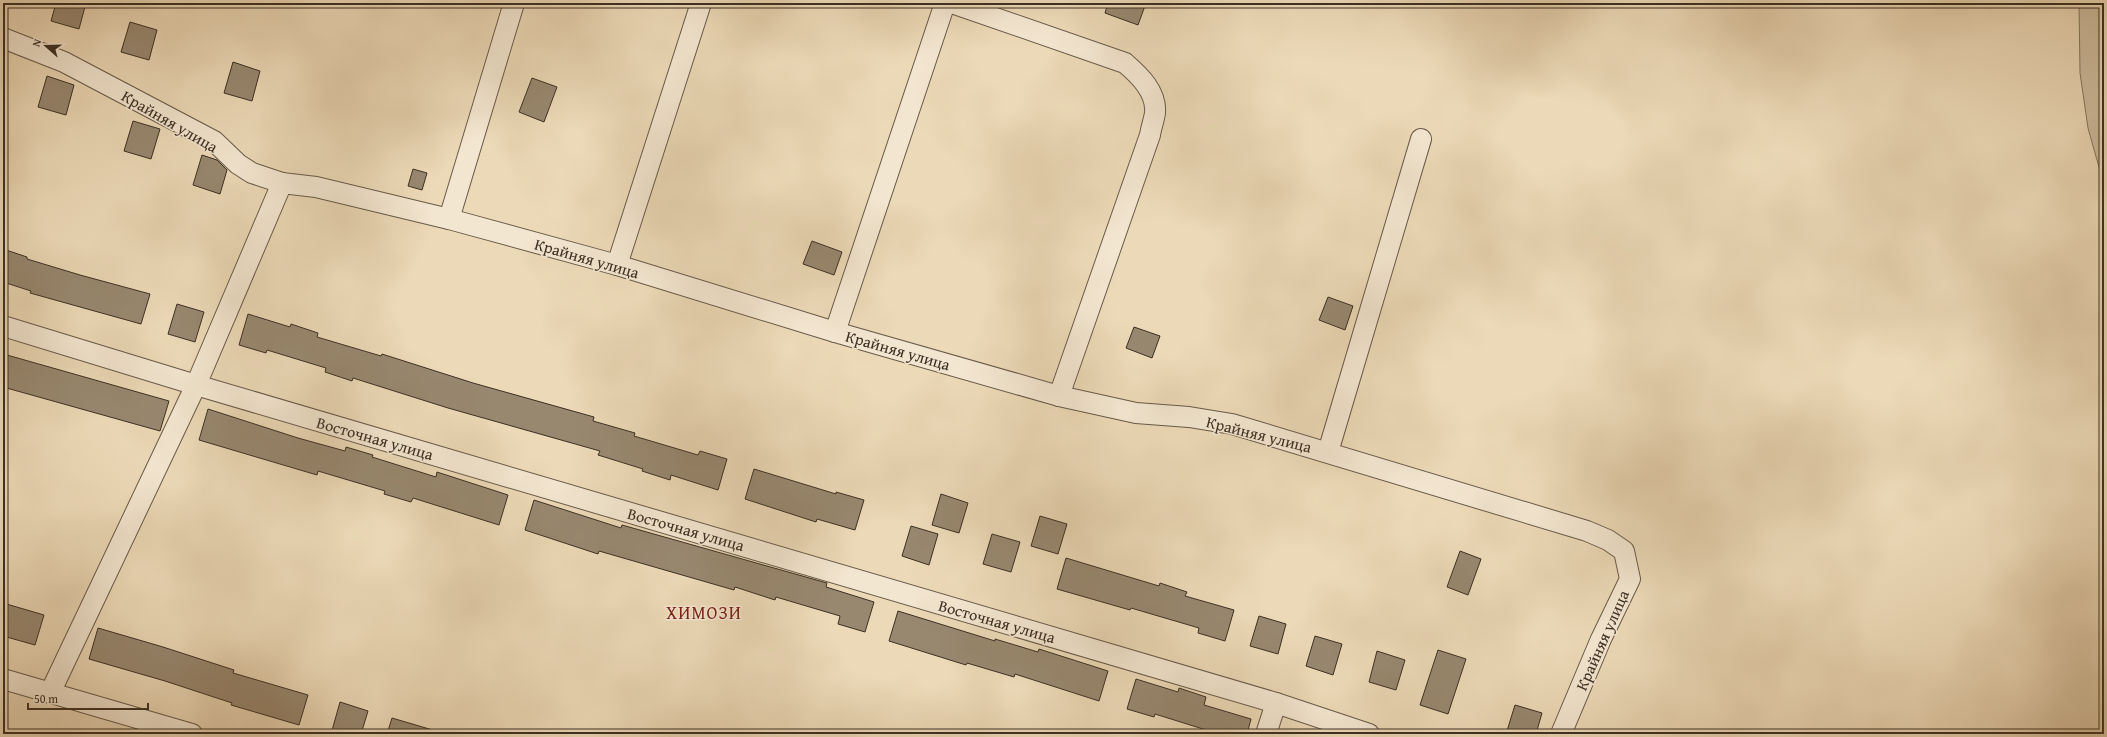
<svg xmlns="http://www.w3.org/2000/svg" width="2107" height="737" viewBox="0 0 2107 737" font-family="'Gentium Book Plus',serif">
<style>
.green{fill:#cebc9e;stroke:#857661}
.building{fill:#988870;stroke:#3c3024}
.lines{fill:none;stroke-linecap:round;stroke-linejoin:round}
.minor-casing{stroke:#685a49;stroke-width:22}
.minor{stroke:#f3e6d0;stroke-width:20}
.labels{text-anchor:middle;stroke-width:3;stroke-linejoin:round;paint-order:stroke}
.street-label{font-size:16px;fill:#3c3024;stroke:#f3e6d0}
.quarter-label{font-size:18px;letter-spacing:1px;fill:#7a1f14;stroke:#f3e6d0}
</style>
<rect width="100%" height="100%" fill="#ecd9b7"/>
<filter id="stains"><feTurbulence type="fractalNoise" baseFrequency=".005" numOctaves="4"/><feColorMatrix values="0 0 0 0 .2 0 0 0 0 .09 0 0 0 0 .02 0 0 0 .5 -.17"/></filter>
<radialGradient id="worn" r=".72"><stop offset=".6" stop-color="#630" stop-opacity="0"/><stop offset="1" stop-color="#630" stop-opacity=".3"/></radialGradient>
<path class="green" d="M2079 3H2104V185L2088 128 2080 73Z"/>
<g class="building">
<path d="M56 3H86L79 29 51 21Z"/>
<path d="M1108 3H1146L1138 25 1105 13Z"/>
<path d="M130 22 157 30 149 60 121 52Z"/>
<path d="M233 62 260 71 252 101 224 93Z"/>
<path d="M47 76 74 85 66 115 38 107Z"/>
<path d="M532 78 557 87 544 122 519 112Z"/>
<path d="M133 121 160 129 151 159 124 151Z"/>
<path d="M202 155 217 160 227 170 220 194 193 185Z"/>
<path d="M413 169 427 173 422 190 408 186Z"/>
<path d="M812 241 842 252 834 275 803 264Z"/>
<path d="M3 249 27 257V259L80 275 150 294 141 324 30 293 31 291 3 282Z"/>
<path d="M1328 297 1353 306 1345 330 1319 320Z"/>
<path d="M177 304 204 312 195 342 168 334Z"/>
<path d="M248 314 290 327 291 324 318 333 317 337 381 356 382 354 473 383 594 417 593 421 635 433 634 436 698 455 700 451 727 459 718 490 671 475 670 480 642 471 643 469 598 455 600 451 448 408 353 378 352 381 325 372 326 368 267 350 266 353 239 345Z"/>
<path d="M1134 327 1160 336 1152 358 1126 348Z"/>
<path d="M7 355 169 401 160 431 3 387V367Z"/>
<path d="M208 409 298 438 345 451 346 447 373 455 372 457 436 477 437 472 508 495 499 525 413 498 411 502 384 494 385 491 318 471 317 475 199 440Z"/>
<path d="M754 469 836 494V492L864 500 855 530 817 519 816 522 745 499Z"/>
<path d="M941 494 968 503 959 533 932 525Z"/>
<path d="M534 500 621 528 622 525 827 583 826 587 874 602 865 632 838 624 840 616 776 597 775 600 735 587 734 590 599 551 598 554 525 530Z"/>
<path d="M1040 516 1067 524 1058 554 1031 546Z"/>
<path d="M911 526 938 534 929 565 902 556Z"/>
<path d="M992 534 1020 542 1011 572 983 564Z"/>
<path d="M1460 551 1481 559 1468 595 1447 587Z"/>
<path d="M1066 558 1159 586 1160 583 1187 592 1185 596 1234 610 1225 641 1198 633 1199 628 1131 608 1130 610 1057 589Z"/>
<path d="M3 603 44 615 35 645 3 636Z"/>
<path d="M898 611 995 641V639L1038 652 1039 649 1108 671 1099 701 1015 674 1014 677 967 663 966 665 889 641Z"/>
<path d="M1259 616 1286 624 1278 654 1250 646Z"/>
<path d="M98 628 163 647 234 670 233 673 308 695 299 725 231 705 232 703 165 681 89 659Z"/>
<path d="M1315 636 1342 644 1333 675 1306 666Z"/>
<path d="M1438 650 1466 659 1448 714 1420 705Z"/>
<path d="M1377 651 1405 660 1396 690 1369 682Z"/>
<path d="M1136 679 1178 692 1179 688 1206 697 1204 705 1251 719 1247 734H1219L1155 714 1154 717 1127 709Z"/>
<path d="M340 702 368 711 361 734H331Z"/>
<path d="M1515 705 1542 713 1536 734H1506Z"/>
<path d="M392 718 436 731 435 734H387Z"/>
</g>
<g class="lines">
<g class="minor-casing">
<g id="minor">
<path d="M952 3 1125 63C1139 75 1157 92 1155 113 1154 120 1151 128 1150 135L1059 396"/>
<path d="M3 38 64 62 214 141 238 164 252 173 282 183 316 187 449 219 617 265 835 332 1059 396 1136 413 1189 417 1232 424 1587 531 1608 540 1624 551 1630 579 1601 639 1561 734"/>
<path d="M449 219 514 3"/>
<path d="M617 265 701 3"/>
<path d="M3 326 196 385 1276 703 1369 734"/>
<path d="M835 332 945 3"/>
<path d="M1328 452 1421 139"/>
<path d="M3 679 192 734"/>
<path d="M50 693 196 385 282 183"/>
<path d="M1266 734 1276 703"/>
</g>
</g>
<use href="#minor" class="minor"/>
</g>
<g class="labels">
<g class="street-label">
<text transform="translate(170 121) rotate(30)" y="6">Крайняя улица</text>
<text transform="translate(587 258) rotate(16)" y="6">Крайняя улица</text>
<text transform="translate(898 350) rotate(16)" y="6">Крайняя улица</text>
<text transform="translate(1259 434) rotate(14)" y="6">Крайняя улица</text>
<text transform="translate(375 438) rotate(16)" y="6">Восточная улица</text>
<text transform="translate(686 529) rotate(16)" y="6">Восточная улица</text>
<text transform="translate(997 621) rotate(16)" y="6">Восточная улица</text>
<text transform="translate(1602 640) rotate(-66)" y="6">Крайняя улица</text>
</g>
<g class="quarter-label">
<text x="704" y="619">ХИМОЗИ</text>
</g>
</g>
<rect width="2107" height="737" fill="none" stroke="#ecd9b7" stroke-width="16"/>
<rect x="4" y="4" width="2099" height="729" fill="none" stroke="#3c3024" stroke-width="2"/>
<rect x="8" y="8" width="2091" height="721" fill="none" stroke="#3c3024"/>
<g transform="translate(46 46) rotate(290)" stroke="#f3e6d0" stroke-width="3" paint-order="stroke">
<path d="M0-3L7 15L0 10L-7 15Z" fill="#3c3024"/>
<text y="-6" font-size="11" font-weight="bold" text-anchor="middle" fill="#3c3024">N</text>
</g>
<path d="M28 703v6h120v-6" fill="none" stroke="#3c3024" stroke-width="2"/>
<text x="34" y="703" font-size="12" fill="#3c3024" stroke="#f3e6d0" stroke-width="3" paint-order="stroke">50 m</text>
<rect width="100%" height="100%" filter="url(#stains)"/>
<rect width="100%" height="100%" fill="url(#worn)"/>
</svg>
